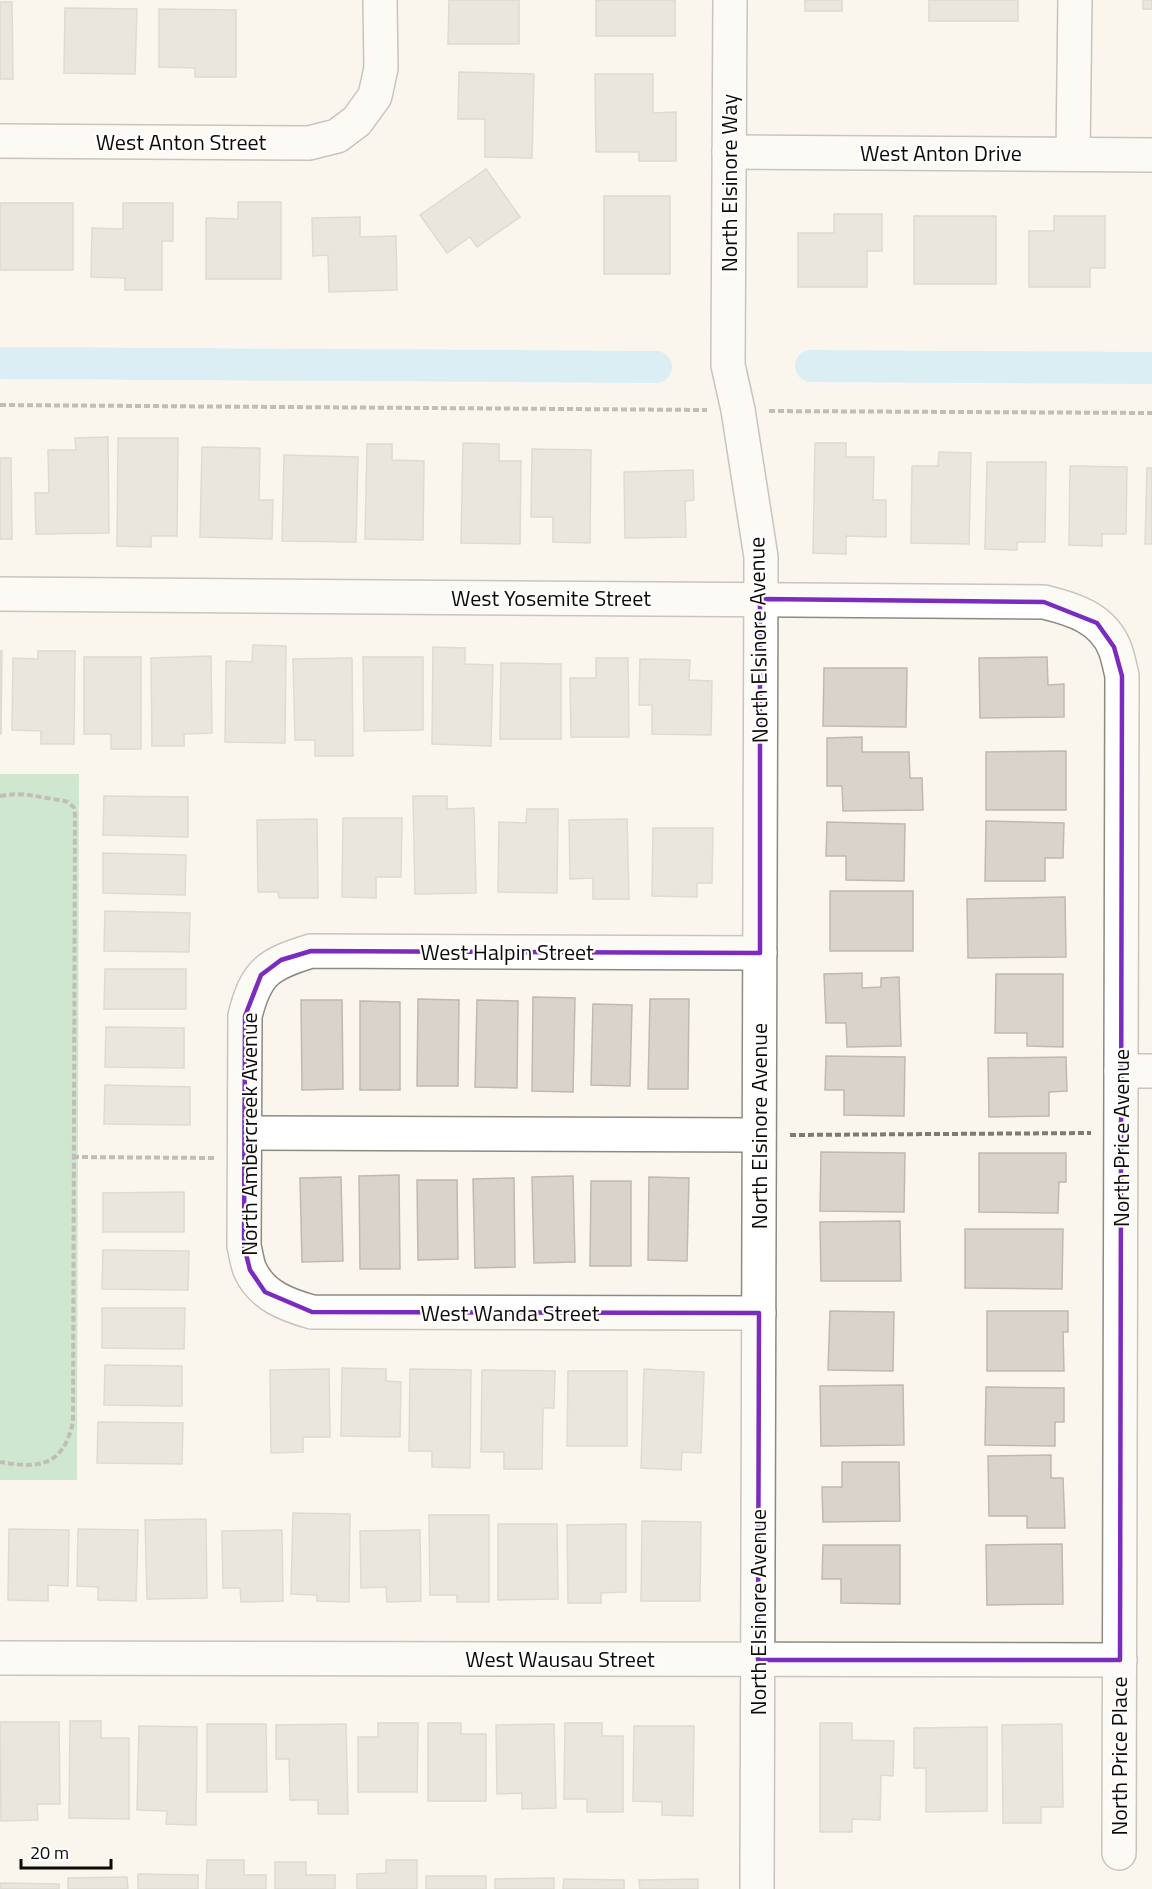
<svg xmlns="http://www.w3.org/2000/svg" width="1152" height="1889" viewBox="0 0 1152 1889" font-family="'Titillium Web',sans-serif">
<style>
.green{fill:#9bd5a9}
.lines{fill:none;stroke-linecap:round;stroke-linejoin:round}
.canal{stroke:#b5e5fd;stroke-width:32}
.building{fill:#dad3cb;stroke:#bfb9b1;stroke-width:1.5}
.minor-casing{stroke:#8e8a82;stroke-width:36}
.path{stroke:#7e7b75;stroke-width:4;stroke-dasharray:6 3;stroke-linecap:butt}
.minor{stroke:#fff;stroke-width:33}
.marked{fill:none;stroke:#7b2cbf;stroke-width:4.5;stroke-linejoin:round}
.labels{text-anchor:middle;stroke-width:4.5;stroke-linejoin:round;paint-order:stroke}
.street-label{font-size:22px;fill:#0c0b08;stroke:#fff}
</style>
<rect width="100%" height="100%" fill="#faf6ed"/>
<path class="green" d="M0 774H79L77 1480H0Z"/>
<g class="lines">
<g class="canal">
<path d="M0 363 656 367"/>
<path d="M811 366 1152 368"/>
</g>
</g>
<g class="building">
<path d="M449 0H519V44H448Z"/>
<rect x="596" y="0" width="79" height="36"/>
<rect x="805" y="0" width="37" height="11"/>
<rect x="929" y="0" width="89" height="21"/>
<rect x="1143" y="0" width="9" height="9"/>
<path d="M0 2H12L13 79H0Z"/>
<path d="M65 8 137 9 135 74 64 73Z"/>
<path d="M159 9 236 10V77H195V68L159 67Z"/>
<path d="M459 72 534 74 532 158 485 157V119H458Z"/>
<path d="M595 74H653V113L676 112V161H639V152H596Z"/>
<path d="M486 169 520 217 477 247 470 237 447 253 420 215Z"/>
<rect x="604" y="196" width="66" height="78"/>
<path d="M238 202H281V279H206V218L238 219Z"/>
<rect x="0" y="203" width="73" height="67"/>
<path d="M123 203H173V241H162V290H125V278L91 277 92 228 123 229Z"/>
<path d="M834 214H882V251H867V287H798V233H834Z"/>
<rect x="914" y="216" width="82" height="68"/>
<path d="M1054 216H1105V268H1090V287H1029V231H1054Z"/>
<path d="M360 217V237L396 236 397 290 329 292 328 255 313 256 312 218Z"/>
<path d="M108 437 109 533 36 534 35 493H49L48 450H76L75 438Z"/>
<path d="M118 438H178L177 536H151V547L117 546Z"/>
<path d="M463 443 499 444V461H521L520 544 461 543Z"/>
<path d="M815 443H846V457H874L873 500H886V537L846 536V554L813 553Z"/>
<path d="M367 444H392V460L424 461 423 540 365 539Z"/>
<path d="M202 447 260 448 259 500H273L272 539 200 537Z"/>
<path d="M532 449 591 450 590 543 553 542V517H531Z"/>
<path d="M939 452 971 453 969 544 911 543 912 466H938Z"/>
<path d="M284 455 358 457 356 542 282 541Z"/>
<path d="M0 458H11L12 539H0Z"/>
<path d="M987 462H1046L1045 542H1017V550L985 549Z"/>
<path d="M1070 466 1127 467 1126 534H1102V546L1069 545Z"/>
<path d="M1147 468H1152V544H1145Z"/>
<path d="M693 470 694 500 685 501 686 537 625 538 624 472Z"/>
<path d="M253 645 286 646 285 743 225 742 226 661 252 662Z"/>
<path d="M433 647 465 648V664L493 665 491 746 432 744Z"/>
<path d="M0 651H2L1 734H0Z"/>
<path d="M38 651H75L74 744H41V731L12 730 13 658 38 659Z"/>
<path d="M211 656 212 733 184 734V746H152L151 658Z"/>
<path d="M84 657H141V749H111V734H84Z"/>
<path d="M363 657H423V730L364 731Z"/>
<path d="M1047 657 1048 685 1064 684V717L980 718 979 658Z"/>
<path d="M352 658 353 756H315V740H295L293 659Z"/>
<path d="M596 658H628L629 737H571L570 678H596Z"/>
<path d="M640 659 690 660 689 680 712 681 711 735 652 734V705H639Z"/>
<path d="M501 663 561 664V739H500Z"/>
<path d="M824 668H907L906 727 823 726Z"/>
<path d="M862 737V752H909L910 778H922L923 810 843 811 842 786H827V738Z"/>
<path d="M1066 751V810H986V752Z"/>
<path d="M104 796 188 797V837L103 835Z"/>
<path d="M413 796H447V809L474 808 476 893 415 894Z"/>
<path d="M527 809H558L557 893 498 892 499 822 526 823Z"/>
<path d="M343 818H402L401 877H376V898L342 897Z"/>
<path d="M317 819 318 898H279L278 892H258L257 820Z"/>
<path d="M627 819 629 899H593V878L570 879 569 820Z"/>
<path d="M986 821 1064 823 1063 858H1045V881H985Z"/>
<path d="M827 822 905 824 904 881 846 880V856H826Z"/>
<path d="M653 828H713L712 883H697V897L652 896Z"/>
<path d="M103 853 186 855 185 895 103 893Z"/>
<rect x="830" y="891" width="83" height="60"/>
<path d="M1065 897 1066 957 968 958 967 899Z"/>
<path d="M105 911 190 913 189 952 104 951Z"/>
<path d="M105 969H186V1009H104Z"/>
<path d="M862 973V988L881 987V978L899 977 901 1046 847 1047 846 1023H826L824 974Z"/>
<path d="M996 974H1063V1047L1027 1046V1033H995Z"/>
<path d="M533 997 575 998 573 1092 532 1091Z"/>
<path d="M418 999 459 1000 458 1086H417Z"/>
<path d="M650 999H689L688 1089H648Z"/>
<path d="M301 1000H342L343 1089 302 1090Z"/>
<path d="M477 1000 518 1001 517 1088 475 1087Z"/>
<path d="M360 1001 400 1002V1090H360Z"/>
<path d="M593 1004 632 1005 630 1086 591 1085Z"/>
<path d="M106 1027 184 1028V1068L105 1067Z"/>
<path d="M826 1056 905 1057 904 1116 844 1115V1090H825Z"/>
<path d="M1066 1057 1067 1091 1049 1092V1116L989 1117 988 1058Z"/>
<path d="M105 1085 190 1087V1125L104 1124Z"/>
<path d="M821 1152 905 1153 904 1212 820 1211Z"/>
<path d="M979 1153H1066V1182H1059L1058 1213 979 1212Z"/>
<path d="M399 1175 400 1269H360L359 1176Z"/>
<path d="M573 1176 575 1262 534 1263 532 1177Z"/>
<path d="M341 1177 343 1261 302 1262 300 1178Z"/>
<path d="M649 1177 689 1178 687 1261 648 1260Z"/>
<path d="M514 1178 515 1267 475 1268 473 1179Z"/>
<path d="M417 1180H457L458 1259 418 1260Z"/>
<path d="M591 1181H631V1266H590Z"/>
<path d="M184 1192V1232H103V1193Z"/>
<path d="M900 1221 901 1281H821L820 1222Z"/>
<path d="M965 1229H1063L1062 1289 965 1288Z"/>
<path d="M103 1250 189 1251 188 1290 102 1289Z"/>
<path d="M102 1308H185L184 1349 102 1348Z"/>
<path d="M830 1311 894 1312 893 1371 828 1370Z"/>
<path d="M987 1311H1068V1332H1063L1064 1371H987Z"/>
<path d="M105 1365 182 1366V1406L104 1405Z"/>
<path d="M342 1368 386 1369V1381L401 1382 400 1437 341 1436Z"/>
<path d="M329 1369 330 1437H303V1452L271 1453 270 1370Z"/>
<path d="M410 1369 471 1370 470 1468 432 1467V1451H409Z"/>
<path d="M644 1369 704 1372 701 1453 682 1452 681 1470 641 1468Z"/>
<path d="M482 1370 555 1371 554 1408H543L542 1469H504V1452H481Z"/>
<path d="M568 1371H627V1446H567Z"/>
<path d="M903 1385 904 1445 821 1446 820 1386Z"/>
<path d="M986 1387 1064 1388V1422H1055V1446L985 1445Z"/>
<path d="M98 1422 183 1423 182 1464 97 1463Z"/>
<path d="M1051 1455V1478H1063L1065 1528H1027V1516H989L988 1456Z"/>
<path d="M842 1462H899L900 1521 823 1522 822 1487H842Z"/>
<path d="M293 1513 350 1514 349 1602 317 1601V1595L291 1594Z"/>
<path d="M429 1515H489V1602H457V1595H430Z"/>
<path d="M206 1519 207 1598 147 1599 145 1520Z"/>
<path d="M642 1521 701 1522 700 1601H641Z"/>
<path d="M498 1524H557L558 1599 498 1600Z"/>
<path d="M626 1524V1592L601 1593V1603H568L567 1525Z"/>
<path d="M9 1529 69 1530 68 1586 48 1585V1601L8 1600Z"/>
<path d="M78 1529 138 1530 136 1601 98 1600V1587L77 1586Z"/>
<path d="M282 1530 283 1601 241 1602 240 1588H223L222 1531Z"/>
<path d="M420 1530 421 1601 387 1602 386 1587 361 1588 360 1531Z"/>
<path d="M1062 1544 1063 1604 987 1605 986 1545Z"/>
<path d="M823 1545H900V1604L841 1603V1579H822Z"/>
<path d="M70 1721H101V1738H129V1819L69 1818Z"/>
<path d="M0 1722H59L60 1804H37L38 1820 1 1821Z"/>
<path d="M378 1723H418L417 1792H358V1737H378Z"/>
<path d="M428 1723H461V1734H486V1801H428Z"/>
<path d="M565 1723H602V1736H623V1812H587V1799H564Z"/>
<path d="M820 1723H852V1740L894 1741 893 1776 881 1775 880 1820 852 1819V1832H820Z"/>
<path d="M207 1724H266L267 1792H207Z"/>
<path d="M346 1724 348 1814H318V1800H290L289 1759H276V1725Z"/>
<path d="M554 1724 556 1808 522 1809V1793L497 1794 496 1725Z"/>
<path d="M1062 1724 1063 1807H1041V1823H1003L1002 1725Z"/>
<path d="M139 1726 197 1727 196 1825 166 1824 167 1811 137 1810Z"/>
<path d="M634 1726H694L693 1816 662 1815V1802L633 1801Z"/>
<path d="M987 1727V1811L926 1812V1768H914V1728Z"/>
<path d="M207 1860H244V1875H266V1889H206Z"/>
<path d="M386 1860H417V1889H357V1874L386 1873Z"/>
<path d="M275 1862H306V1875H335V1889H275Z"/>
<path d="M138 1874 198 1875V1889H138Z"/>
<rect x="426" y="1876" width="60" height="13"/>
<path d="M127 1877 128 1889H68V1878Z"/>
<path d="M554 1878V1889H495V1879Z"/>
<path d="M564 1879 624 1880V1889H563Z"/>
<path d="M698 1879V1889H640L639 1880Z"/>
<path d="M0 1883 59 1884V1889H0Z"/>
</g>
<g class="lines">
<g class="minor-casing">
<g id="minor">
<path d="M730 0 728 365 738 410 761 557 757 1889"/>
<path d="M0 141 309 143 337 136 357 121 375 96 381 68 380 0"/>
<path d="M729 152 1152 155"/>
<path d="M1073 154 1075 0"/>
<path d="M0 594 1044 602C1073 609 1103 618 1115 649 1118 657 1120 667 1122 676L1119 1853"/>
<path d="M1121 1071H1152"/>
<path d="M245 1133 759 1135"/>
<path d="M759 1313 312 1312C287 1305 262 1296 250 1270 247 1263 246 1254 244 1246L245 1016C256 971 269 964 311 951L760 953"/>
<path d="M0 1658 1120 1660"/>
</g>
</g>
<g class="path">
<path d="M0 405 707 410"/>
<path d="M769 411 1152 413"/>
<path d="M0 796C21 792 33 796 53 799 63 801 67 799 74 808L75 815 73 1422C63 1466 40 1469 0 1462"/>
<path d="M790 1135 1091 1133"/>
<path d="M73 1157 214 1158"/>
</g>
<use href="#minor" class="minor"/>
</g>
<path d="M0 0H1152V1889H0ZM760 599 1044 602 1097 623 1114 647 1122 676 1120 1660H758L759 1313 312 1312 265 1292 250 1270 244 1246 245 1016 261 975 281 960 311 951 760 953Z" fill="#faf6ed" fill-opacity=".55" fill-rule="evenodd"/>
<path class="marked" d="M760 599 1044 602 1097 623 1114 647 1122 676 1120 1660H758L759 1313 312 1312 265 1292 250 1270 244 1246 245 1016 261 975 281 960 311 951 760 953Z"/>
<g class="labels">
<g class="street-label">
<text x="181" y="150">West Anton Street</text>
<text x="941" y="161">West Anton Drive</text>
<text transform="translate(729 183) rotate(-90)" y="8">North Elsinore Way</text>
<text x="551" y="606">West Yosemite Street</text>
<text transform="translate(758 640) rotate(-91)" y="8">North Elsinore Avenue</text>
<text x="507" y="960">West Halpin Street</text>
<text transform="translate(759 1126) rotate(-90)" y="8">North Elsinore Avenue</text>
<text transform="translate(249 1134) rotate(-90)" y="8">North Ambercreek Avenue</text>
<text transform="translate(1121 1138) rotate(-90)" y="8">North Price Avenue</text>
<text x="510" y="1321">West Wanda Street</text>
<text transform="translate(758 1612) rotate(-90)" y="8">North Elsinore Avenue</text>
<text x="560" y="1667">West Wausau Street</text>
<text transform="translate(1119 1756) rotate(-90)" y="8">North Price Place</text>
</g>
</g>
<path d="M21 1859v9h90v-9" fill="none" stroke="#0c0b08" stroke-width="3"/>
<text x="30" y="1859" font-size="18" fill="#0c0b08" stroke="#ffffff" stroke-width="4.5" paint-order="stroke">20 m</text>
</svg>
